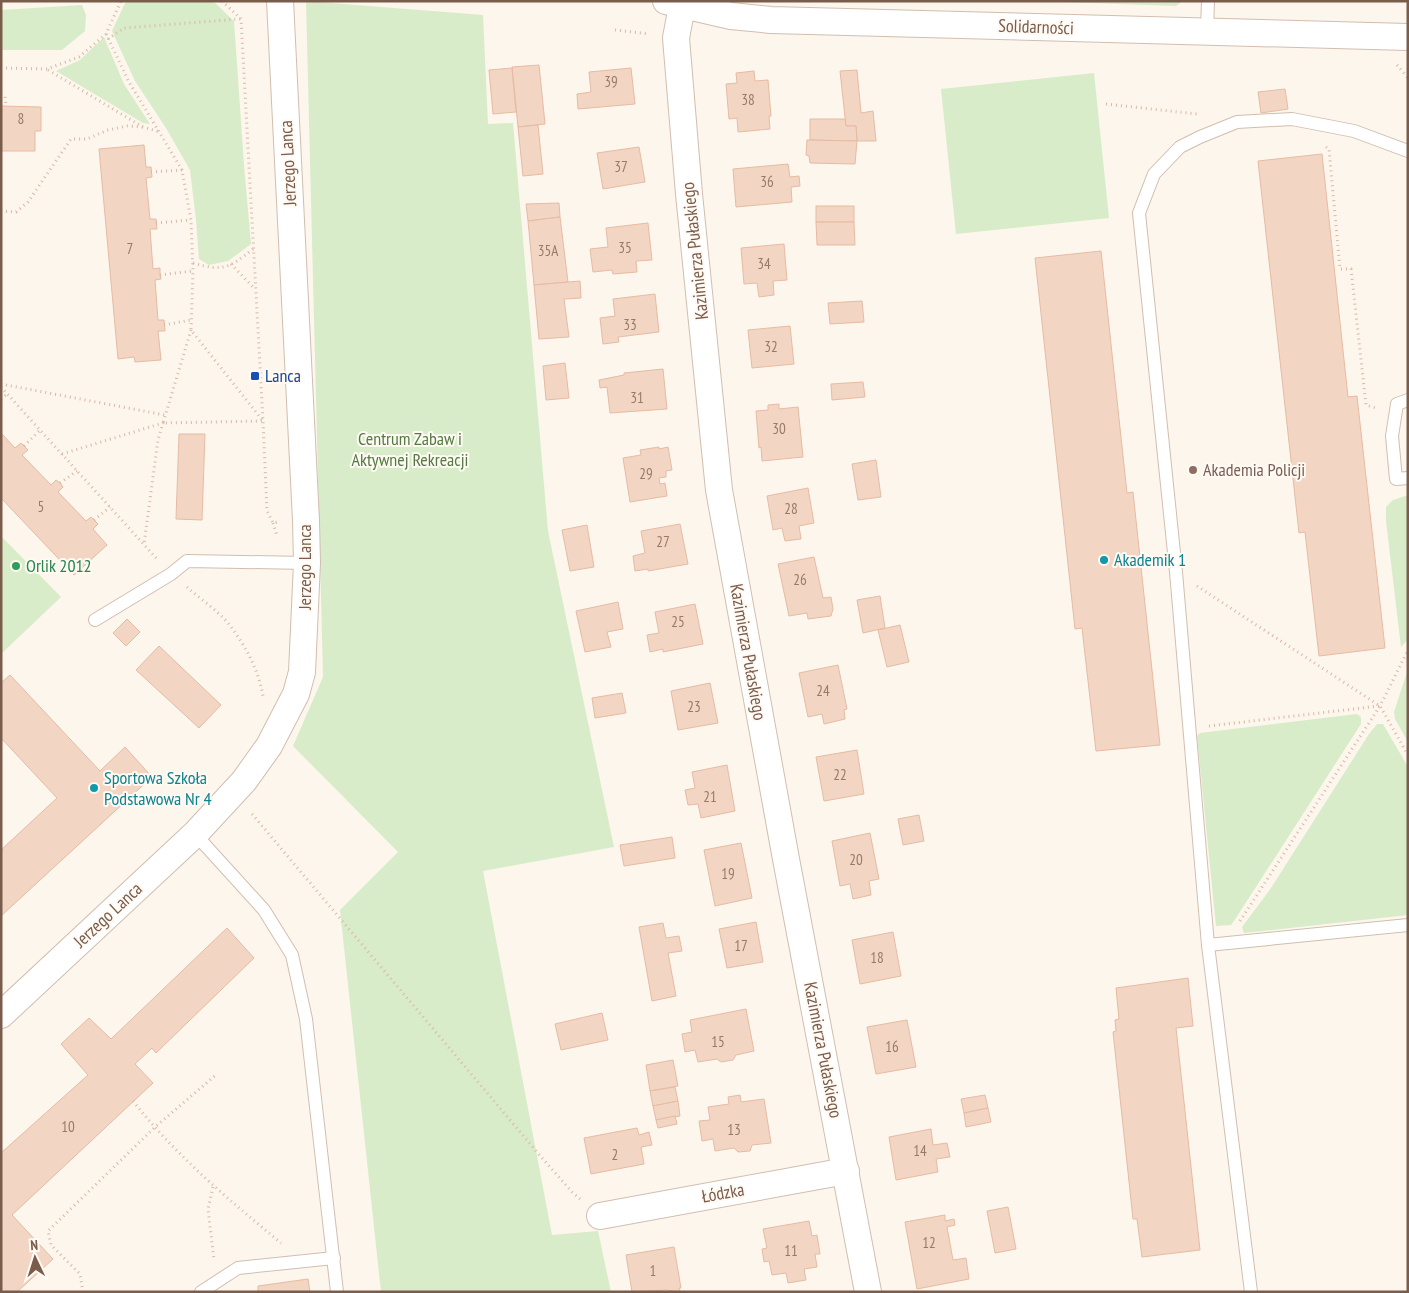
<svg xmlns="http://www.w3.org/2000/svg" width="1409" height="1293" viewBox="0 0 1409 1293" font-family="'PT Sans Narrow',sans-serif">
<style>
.green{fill:#d8ecc9}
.building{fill:#f3d5c3;stroke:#e6bba3}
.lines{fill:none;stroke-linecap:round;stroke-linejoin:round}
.lane-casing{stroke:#d1beb0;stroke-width:14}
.street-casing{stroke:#d1beb0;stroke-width:28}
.path{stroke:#d9b8a5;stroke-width:3;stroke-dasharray:1 4;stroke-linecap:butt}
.lane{stroke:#fff;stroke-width:12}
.street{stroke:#fff;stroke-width:26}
.transit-dot{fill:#1a4fb4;stroke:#fffaf3;stroke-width:2}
.education-dot{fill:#8d6e63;stroke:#fffaf3;stroke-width:2}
.culture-dot{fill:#0f9aa8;stroke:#fffaf3;stroke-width:2}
.leisure-dot{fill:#2e9e5b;stroke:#fffaf3;stroke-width:2}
.labels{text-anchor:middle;stroke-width:4;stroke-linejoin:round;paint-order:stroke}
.number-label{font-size:15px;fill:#987a6a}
.street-label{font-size:18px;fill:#7a5c4d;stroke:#fffaf3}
.transit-label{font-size:18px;fill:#164399;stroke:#fffaf3;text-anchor:start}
.park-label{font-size:18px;fill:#537a41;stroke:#fffaf3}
.education-label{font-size:18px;fill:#785e54;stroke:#fffaf3;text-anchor:start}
.culture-label{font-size:18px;fill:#0d838f;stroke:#fffaf3;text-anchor:start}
.leisure-label{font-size:18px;fill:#27864d;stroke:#fffaf3;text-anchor:start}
</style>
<rect width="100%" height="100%" fill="#fdf6ec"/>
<g class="green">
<path d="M126 1H213L234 21 244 165 251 244 228 261 209 265 199 259 196 220 190 170 166 128 135 81 112 31Z"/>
<path d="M306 1 483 15 488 124 513 123 548 531 614 847 483 871 552 1235 598 1231 611 1292H381L340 910 398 852 293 746 323 677Z"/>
<path d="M1034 1H1183L1176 6Z"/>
<path d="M82 5 86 15 85 31 62 50H1V10Z"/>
<path d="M104 37 124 84 150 124 143 123 56 71 80 60Z"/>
<path d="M1094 73 1109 218 956 234 941 89Z"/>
<path d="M1408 495V639L1401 647 1386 521V507L1393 500Z"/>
<path d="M1 536 61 597 1 654Z"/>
<path d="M1408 669V742L1395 719 1394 712Z"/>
<path d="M1357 714 1361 717V724L1234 921 1231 925 1216 926 1197 736 1200 733Z"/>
<path d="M1377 724H1383L1408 767V915L1244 933 1242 927 1269 891 1369 734Z"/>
</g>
<g class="building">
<path d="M539 65 545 124 518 127 512 67Z"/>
<path d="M512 68 516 112 493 114 489 70Z"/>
<path d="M631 68 635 104 578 109 577 94 591 92 589 72Z"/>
<path d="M857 70 861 113 873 111 876 141H857L856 126H846L840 71Z"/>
<path d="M754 71 755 81 768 80 771 116H769L770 129 738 132 737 118 729 119 726 84 737 83 736 73Z"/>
<path d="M1285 89 1288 109 1261 113 1258 92Z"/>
<path d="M1 106 41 107V131H35V151H1Z"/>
<path d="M810 119H845L846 126H856L857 141 810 140Z"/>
<path d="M538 125 543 174 523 176 518 127Z"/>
<path d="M807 140 857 141 855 164 810 163 809 156 806 155Z"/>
<path d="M144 145 146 167H151L152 177 146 178 150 219H156L157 229H150L153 269 160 268V275L161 279 155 280 158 320H164L165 331H158L161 360 135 362 134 357 118 359 99 149Z"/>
<path d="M639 147 645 182 603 189 597 153Z"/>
<path d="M1322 154 1348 397 1357 396 1385 648 1319 656 1305 532 1299 533 1258 161Z"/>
<path d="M788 164 790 177 799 176 800 186 791 187 792 202 736 207 733 169Z"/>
<path d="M559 203 560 217 528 221 526 204Z"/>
<rect x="816" y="206" width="38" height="16"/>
<path d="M560 217 568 282 534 285 528 221Z"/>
<path d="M816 222H854L855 245H817Z"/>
<path d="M648 223 652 260 636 261 637 272 613 274 612 270 593 272 590 249 608 247 606 228Z"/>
<path d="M784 244 787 280 773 281 774 295 759 297 757 283 744 284 741 248Z"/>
<path d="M1101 251 1127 493 1133 492 1160 745 1096 751 1082 628 1075 629 1035 258Z"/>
<path d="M580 281 581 298 564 299 569 337 539 339 534 285Z"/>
<path d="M655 294 659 332 618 337 619 342 603 344 600 318 615 316 613 299Z"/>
<path d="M862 301 864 322 830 324 828 303Z"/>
<path d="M790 326 794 364 752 368 748 330Z"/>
<path d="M565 363 569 398 546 400 543 366Z"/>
<path d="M663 369 667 409 610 413 607 387 600 388 599 380 624 375V373Z"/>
<path d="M863 382 865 397 832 400 831 384Z"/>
<path d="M779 404V409L798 407 803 457 762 461 761 447 759 448 756 411 768 410V405Z"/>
<path d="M1 433 15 448 21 443 28 450 22 455 51 485 56 480 60 483 63 487 58 492 86 521 91 517 98 524 93 529 107 545 74 575 1 498Z"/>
<path d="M179 434H205L202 520 176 519Z"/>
<path d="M659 447V449L668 447 672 470 666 471V477L659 478 660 484 665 483 667 496 630 502 623 458 641 455 640 450Z"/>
<path d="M876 460 881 497 858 500 852 464Z"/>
<path d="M808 488 814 523 799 526 801 539 785 541 782 528 773 530 767 496Z"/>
<path d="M680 524 688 564 648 571V569L635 571 633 556 645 553 641 531Z"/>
<path d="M587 525 594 567 570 571 562 530Z"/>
<path d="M814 557 823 598 831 597 833 609 831 616 808 619 807 613 789 616 778 564Z"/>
<path d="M880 596 885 628 863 633 857 600Z"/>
<path d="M618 602 623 629 607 632 611 647 585 652 576 611Z"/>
<path d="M695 604 703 644 663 652V649L650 652 647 635 659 633 655 612Z"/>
<path d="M127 619 140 632 126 646 113 633Z"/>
<path d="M900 625 909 662 887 667 878 630Z"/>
<path d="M159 646 221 705 199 728 136 670Z"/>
<path d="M838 665 847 709 844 710 845 719 824 724 822 714 808 717 799 673Z"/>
<path d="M10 675 100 771 125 747 152 777 1 916V850L57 798 1 738V683Z"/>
<path d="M710 683 718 723 678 730 671 691Z"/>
<path d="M622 693 626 713 595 718 592 698Z"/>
<path d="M857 750 864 794 824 801 816 757Z"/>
<path d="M727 765 735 811 701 818 698 804 688 805 685 790 695 788 692 772Z"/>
<path d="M919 815 924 841 903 845 898 819Z"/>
<path d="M870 833 879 879 869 881 871 895 853 899 850 884 840 886 832 841Z"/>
<path d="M672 837 675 858 624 866 620 845Z"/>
<path d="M741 843 752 898 715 906 704 850Z"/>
<path d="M756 922 763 962 727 968 719 929Z"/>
<path d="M663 923 666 938 679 936 682 951 668 953 676 996 652 1001 639 927Z"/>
<path d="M227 928 254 958 156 1053 152 1048 135 1064 153 1083 12 1215 53 1259 17 1292H1V1153L88 1075 61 1044 89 1018 111 1039Z"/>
<path d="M893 932 901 976 860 984 852 940Z"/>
<path d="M1188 978 1193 1026 1176 1028 1200 1250 1142 1257 1137 1219H1133L1113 1032 1116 1031 1115 1020 1119 1019 1116 988Z"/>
<path d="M746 1009 754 1051 736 1055 733 1060 721 1062 717 1059 698 1062 695 1050 685 1052 682 1034 692 1032 690 1020Z"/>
<path d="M602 1013 608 1040 561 1050 555 1024Z"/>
<path d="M907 1020 916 1067 876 1074 867 1027Z"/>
<path d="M673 1060 678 1086 650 1091 646 1065Z"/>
<path d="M675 1087 678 1101 653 1106 650 1091Z"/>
<path d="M740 1095 741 1102 764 1099 771 1143 752 1145 750 1151 738 1152 734 1148 715 1151 713 1139 702 1141 699 1121 710 1120 708 1107 729 1104 728 1097Z"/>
<path d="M985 1095 988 1108 964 1113 961 1099Z"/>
<path d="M678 1101 680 1116 656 1120 653 1106Z"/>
<path d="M988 1108 991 1122 966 1127 964 1113Z"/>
<path d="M675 1116 677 1124 658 1128 656 1120Z"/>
<path d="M637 1128 639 1135 649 1132 652 1145 641 1147 644 1164 591 1174 584 1138Z"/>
<path d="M931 1129 933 1145 947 1143 950 1157 936 1159 938 1172 896 1180 889 1137Z"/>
<path d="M1008 1207 1016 1249 995 1253 987 1211Z"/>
<path d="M945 1215V1221L954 1219 955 1225 947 1227 953 1260 966 1258 969 1279 917 1289 905 1222Z"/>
<path d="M809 1221 812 1236 817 1235 820 1254H815L817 1267 804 1269 806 1280 788 1283 786 1273 772 1275 769 1261 764 1262 762 1249 767 1248 763 1229Z"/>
<path d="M674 1247 681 1288H679L680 1292 666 1290 632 1292 626 1255Z"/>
<path d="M308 1279 310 1292H258V1286Z"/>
</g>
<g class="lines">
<g class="lane-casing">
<g id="lane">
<path d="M1207 31 1208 1"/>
<path d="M1408 400 1397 404 1392 436 1396 479 1408 478"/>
<path d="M95 620 171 574 187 561 307 563"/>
<path d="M195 834 264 910 292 955 306 1019 337 1292"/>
<path d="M1208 945 1408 925"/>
<path d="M201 1292 238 1268 334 1258"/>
<path d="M1251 1292 1208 945 1176 572 1139 213 1154 174 1180 147 1200 137 1237 122 1292 119 1354 131 1408 151"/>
</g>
</g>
<g class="street-casing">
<g id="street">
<path d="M666 1 731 16 771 20 1408 37"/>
<path d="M682 6 676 38 689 194 719 490 786 859 868 1292"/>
<path d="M1 1015 195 834 244 781 269 746 296 694 302 672 307 563 306 521 280 1"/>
<path d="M600 1216 846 1171"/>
</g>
</g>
<g class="path">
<path d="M222 1 241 19 263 421 267 511 273 523 278 522"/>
<path d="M615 30 649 34"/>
<path d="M106 34 129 82 182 170 191 220 193 271 191 330 263 421"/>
<path d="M108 39 124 28 240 19"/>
<path d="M1397 65 1408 78"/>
<path d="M1 68 47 69 79 57 106 34 121 1"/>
<path d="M48 70 143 127 160 132"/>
<path d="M1 95 5 96 6 106"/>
<path d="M1106 104 1197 114"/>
<path d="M1326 147 1329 149 1340 269H1351L1366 405 1376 408"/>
<path d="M151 172 182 170"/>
<path d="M1 211 16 212 28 202 71 139H87L108 130 127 126 143 127"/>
<path d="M156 223 191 220"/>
<path d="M193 263C223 272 229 268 253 249"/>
<path d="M231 264 255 289"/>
<path d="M160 275 193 271"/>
<path d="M164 325 191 320"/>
<path d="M191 330 163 423 263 421"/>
<path d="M1 384 165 415"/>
<path d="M1 387 157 559"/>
<path d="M1 399 7 394"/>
<path d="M24 446 40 430"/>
<path d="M62 454 163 423 158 440 144 544"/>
<path d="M60 483 77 471"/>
<path d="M94 520 110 507"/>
<path d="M273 523 277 536"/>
<path d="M1197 586 1380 706 1408 755"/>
<path d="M187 587C200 599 217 610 228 623 245 645 258 668 263 696"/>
<path d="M1209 726 1379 706"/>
<path d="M252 814 542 1158 572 1192 580 1199"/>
<path d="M1240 921 1380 706 1408 650"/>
<path d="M133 1101C176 1156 228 1199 281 1243"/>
<path d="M213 1187 208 1209 214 1260"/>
<path d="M83 1292 80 1274 51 1245 48 1231 154 1128 217 1074"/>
</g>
<use href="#lane" class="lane"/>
<use href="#street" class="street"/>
</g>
<rect class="transit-dot" x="250" y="371" width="10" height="10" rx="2.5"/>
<circle class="education-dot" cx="1193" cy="470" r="5"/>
<g class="culture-dot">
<circle cx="1104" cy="560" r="5"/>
<circle cx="94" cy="788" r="5"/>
</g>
<circle class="leisure-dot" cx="16" cy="566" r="5"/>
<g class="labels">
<g class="number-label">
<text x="611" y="87">39</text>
<text x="748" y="105">38</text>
<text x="21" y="124">8</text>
<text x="621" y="172">37</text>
<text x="767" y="187">36</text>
<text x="625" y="253">35</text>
<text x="130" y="254">7</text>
<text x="548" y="256">35A</text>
<text x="764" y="269">34</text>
<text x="630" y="330">33</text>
<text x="771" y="352">32</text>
<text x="637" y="403">31</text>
<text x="779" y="434">30</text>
<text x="646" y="479">29</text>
<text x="41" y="512">5</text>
<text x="791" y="514">28</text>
<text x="663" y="547">27</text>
<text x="800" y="585">26</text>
<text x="678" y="627">25</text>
<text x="823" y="696">24</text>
<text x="694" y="712">23</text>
<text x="840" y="780">22</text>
<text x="710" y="802">21</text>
<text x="856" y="865">20</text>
<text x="728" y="879">19</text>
<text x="741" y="951">17</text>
<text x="877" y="963">18</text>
<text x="718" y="1047">15</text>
<text x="892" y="1052">16</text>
<text x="68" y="1132">10</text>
<text x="734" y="1135">13</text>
<text x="920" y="1156">14</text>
<text x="615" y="1160">2</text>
<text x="929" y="1248">12</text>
<text x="791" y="1256">11</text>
<text x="653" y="1276">1</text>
</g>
<g class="street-label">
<text transform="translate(1036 27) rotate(2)" y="6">Solidarności</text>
<text transform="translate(288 163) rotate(-93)" y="6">Jerzego Lanca</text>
<text transform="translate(695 251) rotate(-96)" y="6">Kazimierza Pułaskiego</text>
<text transform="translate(305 567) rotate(-90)" y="6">Jerzego Lanca</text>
<text transform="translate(748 652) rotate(80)" y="6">Kazimierza Pułaskiego</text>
<text transform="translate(108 915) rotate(-43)" y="6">Jerzego Lanca</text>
<text transform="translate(823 1050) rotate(79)" y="6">Kazimierza Pułaskiego</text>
<text transform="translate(723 1193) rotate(-10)" y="6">Łódzka</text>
</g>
<g class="transit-label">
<text x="265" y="382">Lanca</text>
</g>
<g class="park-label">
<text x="410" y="445">Centrum Zabaw i<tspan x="410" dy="21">Aktywnej Rekreacji</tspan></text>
</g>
<g class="education-label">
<text x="1203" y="476">Akademia Policji</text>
</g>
<g class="culture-label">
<text x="1114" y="566">Akademik 1</text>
<text x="104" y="784">Sportowa Szkoła<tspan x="104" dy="21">Podstawowa Nr 4</tspan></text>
</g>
<g class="leisure-label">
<text x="26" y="572">Orlik 2012</text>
</g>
</g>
<rect width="1409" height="1293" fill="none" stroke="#7a5c4d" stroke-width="5"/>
<g transform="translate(35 1258) rotate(356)" stroke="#fffaf3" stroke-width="4" paint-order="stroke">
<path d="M0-4L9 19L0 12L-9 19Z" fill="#7a5c4d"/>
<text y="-8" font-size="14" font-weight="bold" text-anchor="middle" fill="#7a5c4d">N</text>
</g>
</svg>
